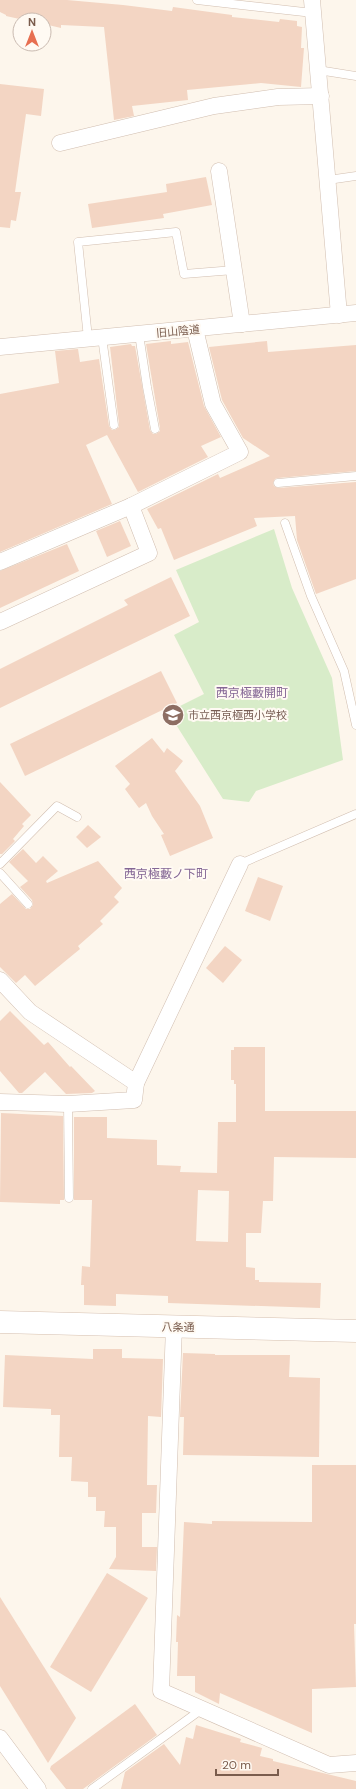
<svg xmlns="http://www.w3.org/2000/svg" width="356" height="1789" viewBox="0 0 356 1789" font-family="'DM Sans','Noto Sans JP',sans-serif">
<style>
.green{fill:#d8ecc9}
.building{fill:#f3d5c3;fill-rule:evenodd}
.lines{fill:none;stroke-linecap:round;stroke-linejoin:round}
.lane-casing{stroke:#d1beb0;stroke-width:9}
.street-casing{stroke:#d1beb0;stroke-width:17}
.secondary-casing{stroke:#d6c0b0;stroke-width:23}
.lane{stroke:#fff;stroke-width:8}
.street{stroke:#fff;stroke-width:16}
.secondary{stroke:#fff;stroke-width:22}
.labels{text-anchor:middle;stroke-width:4;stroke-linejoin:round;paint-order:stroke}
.street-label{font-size:11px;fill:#7a5c4d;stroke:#fffaf3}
.education-label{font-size:11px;fill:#785e54;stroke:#fffaf3;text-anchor:start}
.neighbourhood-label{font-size:12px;fill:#846695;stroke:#fffaf3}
</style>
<rect width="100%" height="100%" fill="#fdf6ec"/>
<path class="green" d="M274 529 292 588 332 678 343 760 256 791 249 802 223 799 168 712 204 694 174 635 199 622 176 570Z"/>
<g class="building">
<path d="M0 0H67L123 5 172 11 173 7 232 15V17L279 22 280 19 297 21V26L302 27 301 48H304L301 87 261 83 187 90 188 100 132 106 134 116 114 120 104 27 61 25V28L44 24V20H24L6 16V15L0 12Z"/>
<path d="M0 84 44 89 41 116 26 114 15 192H21L16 221 11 220 10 228 0 227Z"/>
<path d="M206 177 212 205 163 214 164 218 92 228 88 204 167 192 166 184Z"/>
<path d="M171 341V344L188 342 204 406 221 437 201 446 208 457 138 492 107 435 86 445 112 504 0 552V394L59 383 55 351 78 349 80 362 99 359 109 426 112 430H115L119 427V424L110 347 131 344 132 346H135L150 430 153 434H156L160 431V428L146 344Z"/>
<path d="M267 341 268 352 356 345V471L278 478 275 479 273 483 274 486 278 488 356 482V579L316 594 297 540 295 516 254 518 257 526 174 560 161 528 158 529 147 509 218 474 220 478 270 456 243 438 222 400 209 347Z"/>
<path d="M120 521 131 546 107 557 96 531Z"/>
<path d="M67 544 79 571 0 608V571Z"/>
<path d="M171 577 190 616 0 708V669L128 605 124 600Z"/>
<path d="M161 671 177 703 25 776 10 744Z"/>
<path d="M152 738 164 753 167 748 183 761 175 771 200 806 213 838 170 856 161 835 164 834 152 816 146 803 139 808 125 789 130 784 115 766Z"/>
<path d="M0 782 31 815 22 824 24 826 13 839 15 841 2 854H0Z"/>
<path d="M88 825 101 837 87 848 76 837Z"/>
<path d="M23 849 36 863 43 856 58 871 46 881 47 883 98 861 122 888 114 897 119 902 100 921 103 924 78 946 80 949 35 986 25 975 16 983 0 967V904L12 894 26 909H30L33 905 32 900 20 887 28 881 9 862Z"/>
<path d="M258 877 283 886 270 921 245 911Z"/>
<path d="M225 946 242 960 223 983 206 968Z"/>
<path d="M10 1011 44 1045 48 1042 70 1067 71 1066 95 1091 92 1093 66 1094 45 1072 22 1093H19L0 1071V1021Z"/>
<path d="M234 1047H265V1111H356V1158L274 1157 273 1201H263L261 1233H246V1267L255 1268V1280H259V1282L321 1283 320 1308 168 1303V1296L116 1294V1306L84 1305V1285H81L82 1266 90 1267 92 1200H74V1117H107V1138L157 1140V1165L181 1166 180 1172 217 1173 218 1122H236V1084H234V1080H231V1050H234ZM198 1190 229 1191 228 1242 196 1241Z"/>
<path d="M1 1113 63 1116 64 1200H60V1204L0 1202Z"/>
<path d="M93 1349H122V1358L163 1359 161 1417 148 1416 147 1485H157L156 1513H142V1547H157L156 1571 109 1569 116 1557V1527H104L105 1511H96V1497H88V1482L71 1481 72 1457H59L60 1415H51V1409L3 1407 5 1355 93 1359Z"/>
<path d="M183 1353 215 1354V1355H290L289 1377 320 1378 319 1457 183 1455 184 1417H180Z"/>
<path d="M312 1465H356V1624H354L356 1687 312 1689V1733L220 1693 219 1704 195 1692V1676H177L178 1642H176L177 1615 180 1617 184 1522 212 1524V1521L312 1522Z"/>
<path d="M107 1573 148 1598 91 1692 50 1667Z"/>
<path d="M0 1597 76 1718 48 1763 0 1686Z"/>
<path d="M135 1704 157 1735 83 1789H66L50 1769 51 1766Z"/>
<path d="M196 1725 241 1739 240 1742 262 1748 260 1756 273 1759V1761L356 1781V1789H121L125 1772 164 1744 180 1765 186 1737 193 1739Z"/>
</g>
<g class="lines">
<g class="lane-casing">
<g id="lane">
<path d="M197 0 313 13"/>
<path d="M318 70 356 76"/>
<path d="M328 180 356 176"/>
<path d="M139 334 147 387 155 429"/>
<path d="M102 337 114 425"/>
<path d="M88 338 78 242 176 232 184 274 234 270"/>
<path d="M278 483 356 476"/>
<path d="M285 523 311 596 344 671 356 725"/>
<path d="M0 864 57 806 77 817"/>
<path d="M240 864 356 814"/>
<path d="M0 873 28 904"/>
<path d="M68 1104 69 1198"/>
<path d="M92 1789 202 1709"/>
</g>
</g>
<g class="street-casing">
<g id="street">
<path d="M312 0 339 315"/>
<path d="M60 143 214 106 278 97 321 96"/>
<path d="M219 171 242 324"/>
<path d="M0 347 356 313"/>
<path d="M0 562 131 506 240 452 213 404 195 329"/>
<path d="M0 622 149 553 131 506"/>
<path d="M0 980 30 1012 136 1083 134 1100 68 1104 0 1102"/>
<path d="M136 1083 240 864"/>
<path d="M174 1326 161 1691 329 1765 356 1763"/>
<path d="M0 1738 38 1789"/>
</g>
</g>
<g class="secondary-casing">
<path id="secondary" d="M0 1322 356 1331"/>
</g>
<use href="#lane" class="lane"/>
<use href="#street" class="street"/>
<use href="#secondary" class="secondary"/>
</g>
<defs>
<g id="school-disc" transform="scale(1.15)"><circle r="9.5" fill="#8d6e63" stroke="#fffaf3"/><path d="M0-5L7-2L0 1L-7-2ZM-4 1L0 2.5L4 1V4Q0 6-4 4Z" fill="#fff"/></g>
</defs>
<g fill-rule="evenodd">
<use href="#school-disc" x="173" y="715"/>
</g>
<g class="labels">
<g class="street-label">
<text transform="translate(178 331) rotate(-5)" y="4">旧山陰道</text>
<text transform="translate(178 1327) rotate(1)" y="4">八条通</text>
</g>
<g class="education-label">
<text x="188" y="719">市立西京極西小学校</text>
</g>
<g class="neighbourhood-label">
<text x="252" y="697">西京極藪開町</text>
<text x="166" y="878">西京極藪ノ下町</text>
</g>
</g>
<g transform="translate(32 32)"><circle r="19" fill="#fffaf3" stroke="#cabbb1"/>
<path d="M0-3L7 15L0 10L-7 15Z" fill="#e76f51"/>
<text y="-6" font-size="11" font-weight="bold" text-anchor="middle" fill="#7a5c4d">N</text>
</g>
<path d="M216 1769v6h62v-6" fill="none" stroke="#7a5c4d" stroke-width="2"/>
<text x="222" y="1769" font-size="12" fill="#7a5c4d" stroke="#fffaf3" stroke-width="3" paint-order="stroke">20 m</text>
</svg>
